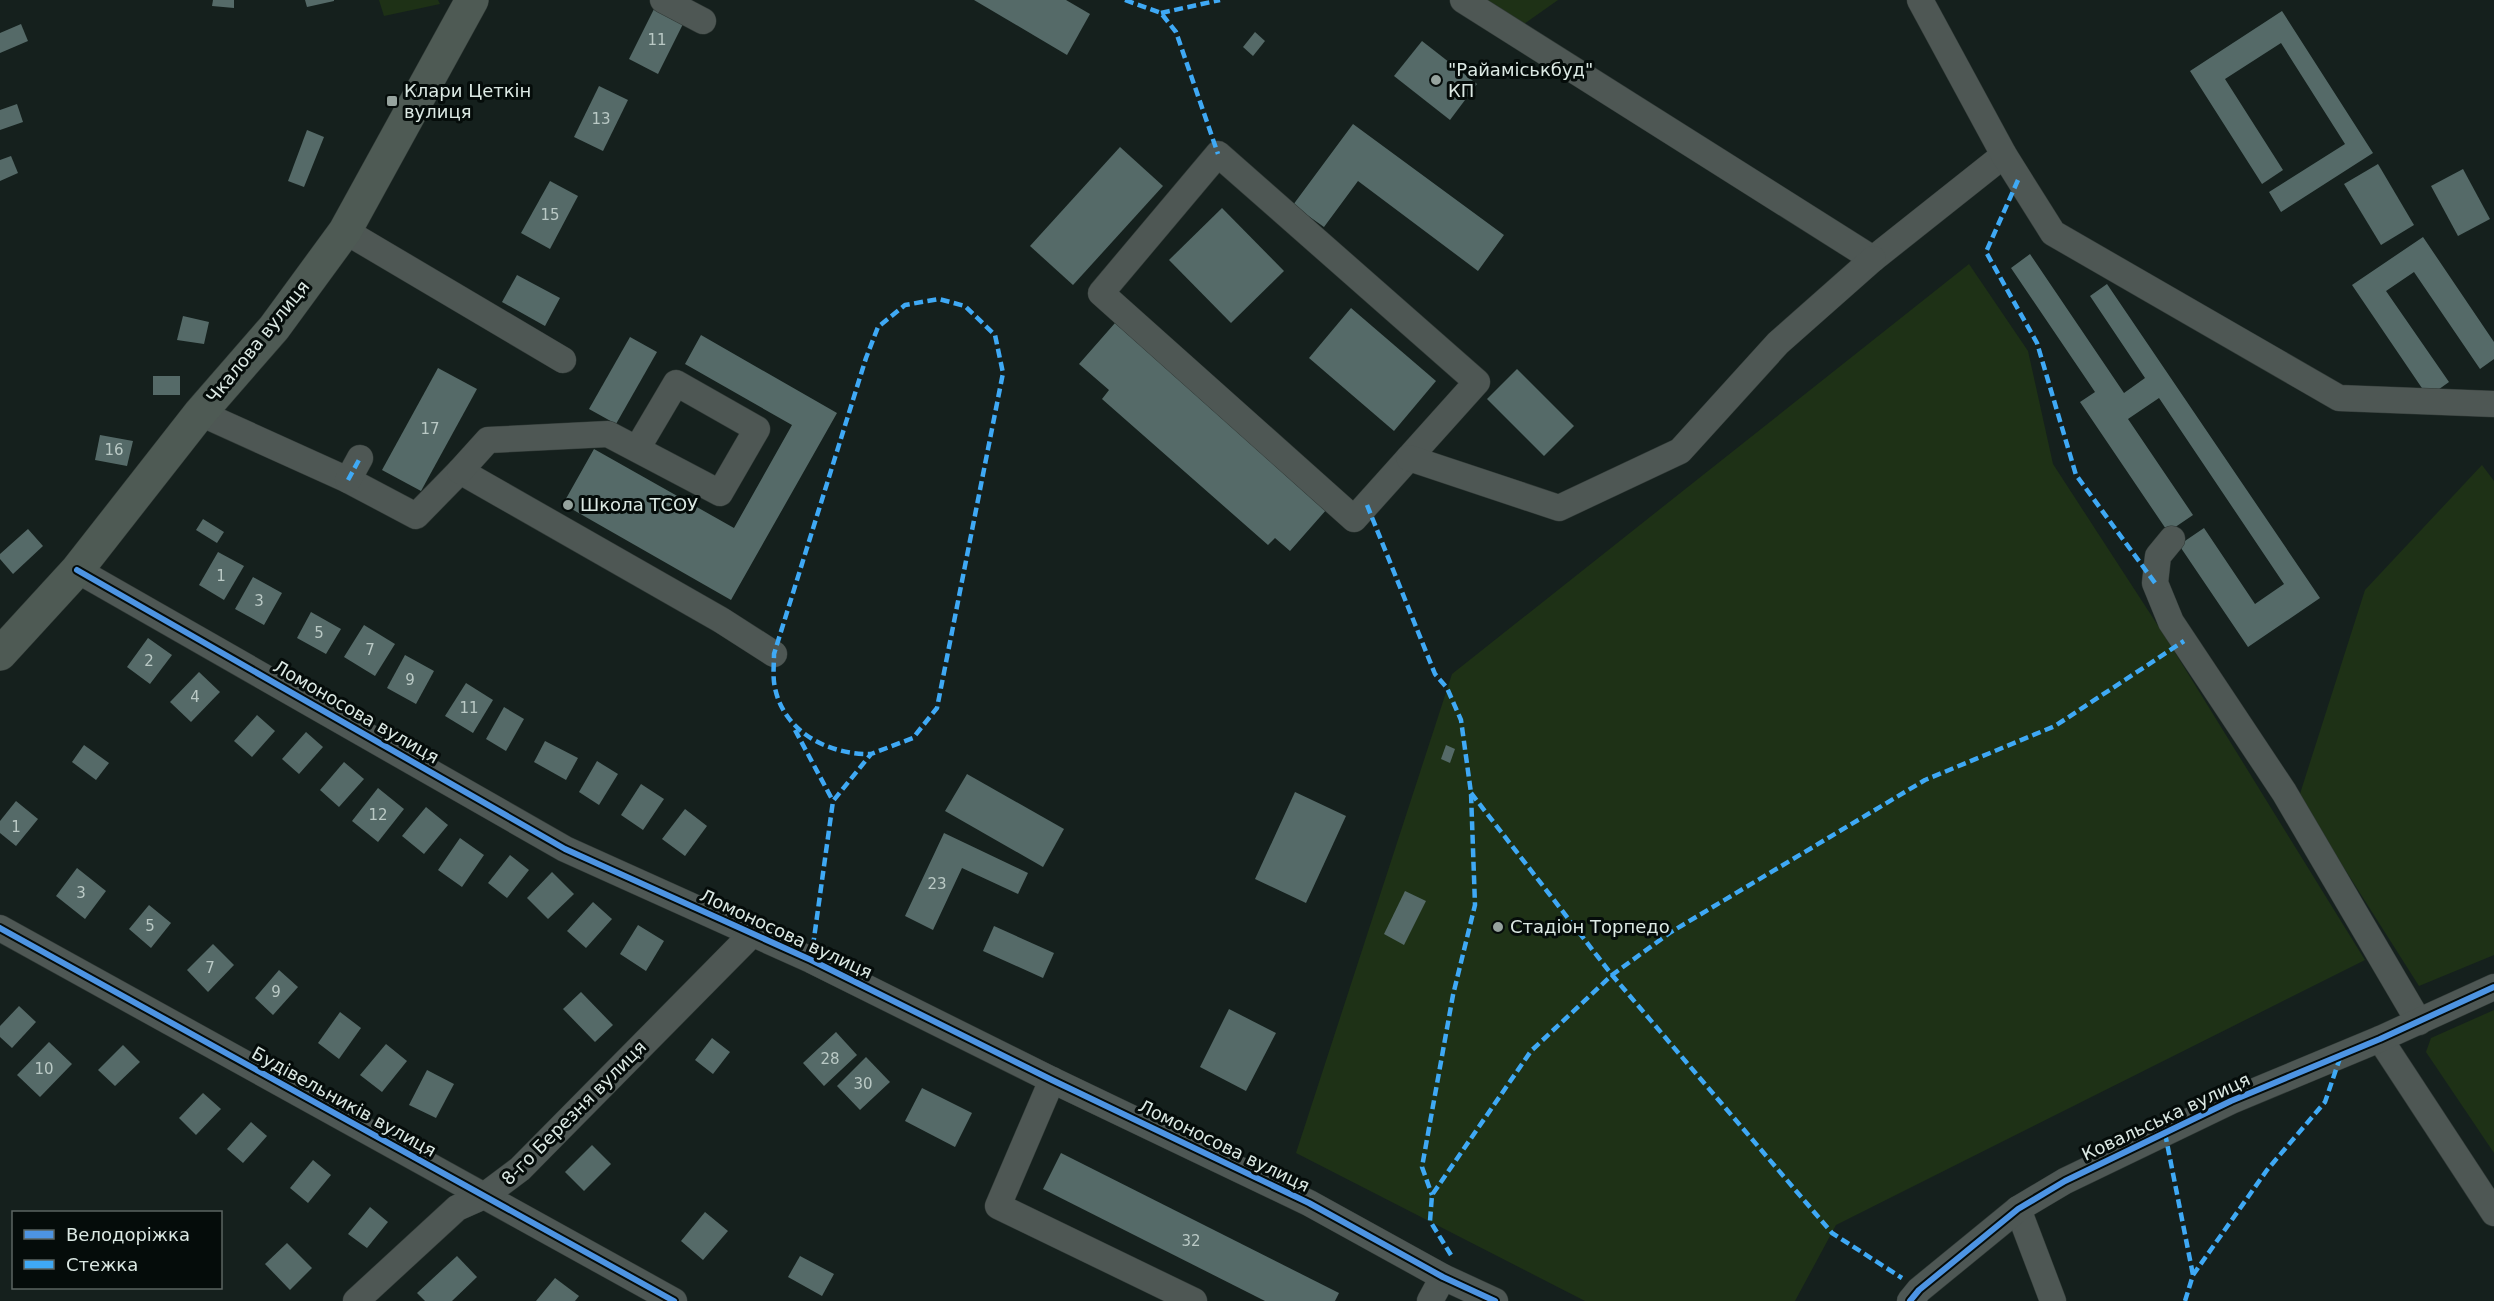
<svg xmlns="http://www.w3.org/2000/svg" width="2494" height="1301" viewBox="0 0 2494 1301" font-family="'DejaVu Sans',sans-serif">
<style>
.green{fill:#1e3116}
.building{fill:#556a68}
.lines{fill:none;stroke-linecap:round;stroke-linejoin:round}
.minor-casing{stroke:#313a37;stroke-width:27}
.major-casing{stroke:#313a37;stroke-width:34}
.minor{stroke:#4e5754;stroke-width:26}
.major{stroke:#4e5a54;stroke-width:33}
.quiet{stroke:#3fa9f5;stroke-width:4.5;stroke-dasharray:9 4.5;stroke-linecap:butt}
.cycleway-casing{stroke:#050c0a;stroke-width:10}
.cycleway{stroke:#4d94e3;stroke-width:6}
.poi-dot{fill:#96a39e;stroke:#050c0a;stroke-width:2}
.labels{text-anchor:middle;stroke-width:6;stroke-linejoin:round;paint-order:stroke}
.number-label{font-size:15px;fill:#bac9c5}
.poi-label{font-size:18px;fill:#dce9e4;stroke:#050c0a;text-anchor:start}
.street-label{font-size:18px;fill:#dce9e4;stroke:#050c0a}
</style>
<rect width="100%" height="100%" fill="#15201d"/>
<g class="green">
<path d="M379 0H438L440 4 384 16Z"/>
<path d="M1482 0H1558L1521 26Z"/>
<path d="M1969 264 2028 351 2053 464 2166 638 2365 960 1836 1225 1795 1301H1585L1296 1153 1452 674Z"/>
<path d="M2482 465 2494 481V955L2419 986 2299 797 2365 590Z"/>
<path d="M2494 1010V1153L2426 1052 2431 1038Z"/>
</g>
<g class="building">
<path d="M213 0H234V8L212 6Z"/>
<path d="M305 0H334V1L307 7Z"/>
<path d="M974 0H1066L1090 14 1067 55Z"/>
<path d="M655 7 684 22 658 74 629 59Z"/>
<path d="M2282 11 2373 153 2281 212 2269 192 2345 144 2281 43 2225 79 2283 170 2262 184 2190 71Z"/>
<path d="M21 24 28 41 0 53V33Z"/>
<path d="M1255 32 1265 41 1253 56 1243 47Z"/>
<path d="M1422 41 1477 84 1450 120 1394 76Z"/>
<path d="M599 86 628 100 603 151 574 137Z"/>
<path d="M17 104 23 122 0 130V110Z"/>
<path d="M1353 124 1504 235 1478 271 1358 181 1324 227 1293 205Z"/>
<path d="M307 130 324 137 304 187 288 181Z"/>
<path d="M1120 147 1163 186 1073 285 1030 246Z"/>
<path d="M11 156 18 173 0 181V160Z"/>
<path d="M2378 164 2414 225 2381 245 2344 184Z"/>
<path d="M2463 169 2490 219 2458 236 2431 186Z"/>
<path d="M550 181 578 196 550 249 521 233Z"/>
<path d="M1222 208 1284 271 1231 323 1169 260Z"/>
<path d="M2423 237 2494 342V359L2480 369 2414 272 2386 291 2449 382 2428 397 2352 285Z"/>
<path d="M2030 254 2124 393 2145 378 2090 296 2107 284 2320 598 2248 647 2179 545 2204 528 2255 604 2284 584 2159 398 2128 419 2193 515 2168 532 2080 402 2095 392 2011 268Z"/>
<path d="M517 275 560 298 545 326 502 302Z"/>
<path d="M1351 308 1436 381 1394 431 1309 358Z"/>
<path d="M183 316 209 322 204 344 177 340Z"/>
<path d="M1115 323 1327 509 1290 551 1275 538 1268 545 1102 399 1109 390 1079 364Z"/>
<path d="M701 335 837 413 731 600 563 504 594 449 734 528 792 425 685 364Z"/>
<path d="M630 337 657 352 616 424 589 409Z"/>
<path d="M438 368 477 389 421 491 382 470Z"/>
<path d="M1517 369 1574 426 1544 456 1487 399Z"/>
<rect x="153" y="376" width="27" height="19"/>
<path d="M100 435 133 441 127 466 95 460Z"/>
<path d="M203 519 224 532 217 543 196 530Z"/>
<path d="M28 529 43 546 13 574 0 559V554Z"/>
<path d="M218 552 244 566 224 600 199 585Z"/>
<path d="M253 577 282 593 264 625 235 609Z"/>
<path d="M311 612 341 629 326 654 297 638Z"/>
<path d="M364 625 395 644 375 676 344 657Z"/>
<path d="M148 638 172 655 150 684 127 667Z"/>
<path d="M405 655 434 671 416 704 387 688Z"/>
<path d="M199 672 220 692 191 722 170 702Z"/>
<path d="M466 683 493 700 473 733 445 716Z"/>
<path d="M504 707 524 719 506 751 486 739Z"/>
<path d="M257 715 275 731 252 757 234 741Z"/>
<path d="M306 732 323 747 299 774 282 759Z"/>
<path d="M545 741 578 758 566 780 534 762Z"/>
<path d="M84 745 109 763 96 780 72 762Z"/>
<path d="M1446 745 1455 749 1450 763 1441 759Z"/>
<path d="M597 761 618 774 599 805 579 792Z"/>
<path d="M344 762 364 779 339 807 320 790Z"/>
<path d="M967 774 1064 829 1043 867 945 811Z"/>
<path d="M641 784 664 799 643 830 621 815Z"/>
<path d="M378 788 404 809 378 842 352 821Z"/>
<path d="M1295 792 1346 816 1306 903 1255 879Z"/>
<path d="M16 801 38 819 16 846 0 833V821Z"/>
<path d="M426 807 448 825 424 854 402 836Z"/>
<path d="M685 809 707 826 685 856 662 839Z"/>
<path d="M944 833 1028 873 1018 894 962 868 933 930 905 916Z"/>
<path d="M460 838 484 855 462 887 438 870Z"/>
<path d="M510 855 529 870 507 898 488 883Z"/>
<path d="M77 868 106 891 85 919 56 896Z"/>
<path d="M552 872 574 894 548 919 527 898Z"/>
<path d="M1405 891 1426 901 1404 945 1384 934Z"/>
<path d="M593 902 612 919 586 948 567 931Z"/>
<path d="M149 905 171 923 151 948 129 929Z"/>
<path d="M638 925 664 941 646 971 620 954Z"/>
<path d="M994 926 1054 953 1043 978 983 951Z"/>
<path d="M213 944 234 965 208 992 187 970Z"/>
<path d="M279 970 298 987 273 1015 255 998Z"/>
<path d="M581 992 613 1025 595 1042 563 1009Z"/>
<path d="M19 1006 36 1022 12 1048 0 1037V1026Z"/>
<path d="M1229 1009 1276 1033 1246 1091 1200 1067Z"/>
<path d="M340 1012 361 1028 339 1059 318 1043Z"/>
<path d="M836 1032 857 1055 824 1086 803 1063Z"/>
<path d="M712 1038 730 1052 713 1074 695 1060Z"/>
<path d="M49 1042 72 1064 40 1097 17 1075Z"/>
<path d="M386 1044 407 1061 382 1092 360 1075Z"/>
<path d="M123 1045 140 1062 115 1086 98 1070Z"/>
<path d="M866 1057 890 1082 860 1110 837 1086Z"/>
<path d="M427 1070 454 1084 436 1118 409 1105Z"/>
<path d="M922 1088 972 1113 955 1147 905 1121Z"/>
<path d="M203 1093 221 1109 196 1135 179 1118Z"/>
<path d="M251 1122 267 1136 243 1163 227 1149Z"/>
<path d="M592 1145 611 1164 584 1191 565 1172Z"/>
<path d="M1061 1153 1339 1293 1335 1301H1265L1043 1189Z"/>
<path d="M313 1160 331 1175 308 1203 290 1188Z"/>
<path d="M370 1207 388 1222 367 1248 348 1234Z"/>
<path d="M705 1212 728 1231 703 1260 681 1241Z"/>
<path d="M287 1243 312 1268 290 1290 265 1264Z"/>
<path d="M457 1256 477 1277 452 1301H425L417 1293Z"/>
<path d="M800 1256 834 1274 822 1296 788 1277Z"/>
<path d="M555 1278 579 1296 575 1301H536Z"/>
</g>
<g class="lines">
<g class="minor-casing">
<g id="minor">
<path d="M663 0 703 21"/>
<path d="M1463 0 1873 259 2004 155"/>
<path d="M1920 0 2004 155 2053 233 2339 398 2494 404"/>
<path d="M1218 154 1477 382 1354 519 1101 293Z"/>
<path d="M345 231 563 360"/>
<path d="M200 413 348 480 416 516 460 471 721 620 774 654"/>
<path d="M1409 458 1559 508 1680 451 1778 343 1873 259"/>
<path d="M460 471 488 440 608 434 720 493 757 429 676 383 637 449"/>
<path d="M348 480 360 458"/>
<path d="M2172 539 2158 556 2155 583 2171 622 2284 792 2419 1022"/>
<path d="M77 570 565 849 811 960 1052 1080 1309 1203 1443 1277 1495 1301"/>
<path d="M0 928 674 1301"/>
<path d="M2380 1039 2494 1213"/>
<path d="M1052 1080 998 1206 1194 1301"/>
<path d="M2018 1209 2053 1301"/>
<path d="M356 1301 457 1208 484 1196 520 1169 753 933"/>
<path d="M1430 1301 1443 1277"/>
<path d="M1910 1301 1919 1290 2018 1209 2065 1181 2231 1101 2380 1039 2494 987"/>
</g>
</g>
<g class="major-casing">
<path id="major" d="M0 654 77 570 200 413 274 328 345 231 472 0"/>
</g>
<use href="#minor" class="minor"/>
<use href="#major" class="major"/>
<g class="quiet">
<path d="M1125 0 1161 13 1176 32 1218 154"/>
<path d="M1161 13 1220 0"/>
<path d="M2018 180 1986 252 2037 343 2076 475 2155 583"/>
<path d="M348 480 360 458"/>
<path d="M1367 505 1435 674 1447 688 1461 720 1471 793 1475 905 1453 995 1422 1167 1432 1195"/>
<path d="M795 730 833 801"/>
<path d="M1471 793 1612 975 1832 1233 1902 1278"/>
<path d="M811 960 833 801 871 754 913 738 937 708 1003 373 995 335 965 306 939 299 905 305 878 327 866 358 774 654C774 663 773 673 774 682 780 730 827 755 871 754"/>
<path d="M2165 1133 2193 1275"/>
<path d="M1451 1255 1430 1221 1432 1195 1531 1051 1612 975 1671 932 1925 780 2055 726 2184 641"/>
<path d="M2185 1301 2193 1275 2267 1170 2325 1102 2341 1055"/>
</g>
<g class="cycleway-casing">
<g id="cycleway">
<path d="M77 570 565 849 811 960 1052 1080 1309 1203 1443 1277 1495 1301"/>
<path d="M0 928 674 1301"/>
<path d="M1910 1301 1919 1290 2018 1209 2065 1181 2231 1101 2380 1039 2494 987"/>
</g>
</g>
<use href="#cycleway" class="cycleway"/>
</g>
<g class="poi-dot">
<circle cx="1436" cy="80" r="6"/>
<rect x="386" y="95" width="12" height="12" rx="3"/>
<circle cx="568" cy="505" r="6"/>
<circle cx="1498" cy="927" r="6"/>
</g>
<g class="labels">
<g class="number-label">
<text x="657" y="45">11</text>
<text x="601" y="124">13</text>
<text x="550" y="220">15</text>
<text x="430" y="434">17</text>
<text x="114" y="455">16</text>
<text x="221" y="581">1</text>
<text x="259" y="606">3</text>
<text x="319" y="638">5</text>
<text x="370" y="655">7</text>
<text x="149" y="666">2</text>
<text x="410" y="685">9</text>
<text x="195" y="702">4</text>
<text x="469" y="713">11</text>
<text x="378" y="820">12</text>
<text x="16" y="832">1</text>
<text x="937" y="889">23</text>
<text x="81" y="898">3</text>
<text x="150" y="931">5</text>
<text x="210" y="973">7</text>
<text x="276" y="997">9</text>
<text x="830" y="1064">28</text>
<text x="44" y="1074">10</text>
<text x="863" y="1089">30</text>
<text x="1191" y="1246">32</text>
</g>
<g class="poi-label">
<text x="1448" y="76">"Райаміськбуд"<tspan x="1448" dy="21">КП</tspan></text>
<text x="404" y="97">Клари Цеткін<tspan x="404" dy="21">вулиця</tspan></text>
<text x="580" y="511">Школа ТСОУ</text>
<text x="1510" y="933">Стадіон Торпедо</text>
</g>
<g class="street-label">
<text transform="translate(258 342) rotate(-51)" y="6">Чкалова вулиця</text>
<text transform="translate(356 712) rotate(30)" y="6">Ломоносова вулиця</text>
<text transform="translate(786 934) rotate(25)" y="6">Ломоносова вулиця</text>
<text transform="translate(344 1102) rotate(29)" y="6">Будівельників вулиця</text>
<text transform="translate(574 1113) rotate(-45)" y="6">8-го Березня вулиця</text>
<text transform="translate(2166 1117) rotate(-25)" y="6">Ковальська вулиця</text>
<text transform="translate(1224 1146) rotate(26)" y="6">Ломоносова вулиця</text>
</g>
</g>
<rect x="12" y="1211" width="210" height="78" fill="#050c0a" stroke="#5b6461" stroke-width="1.5"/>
<rect x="24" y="1230" width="30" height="9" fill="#4d94e3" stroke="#5b6461" stroke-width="1.5"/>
<text x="66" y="1241" font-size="18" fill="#dce9e4">Велодоріжка</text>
<rect x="24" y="1260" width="30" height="9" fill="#3fa9f5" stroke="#5b6461" stroke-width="1.5"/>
<text x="66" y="1271" font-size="18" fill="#dce9e4">Стежка</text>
</svg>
